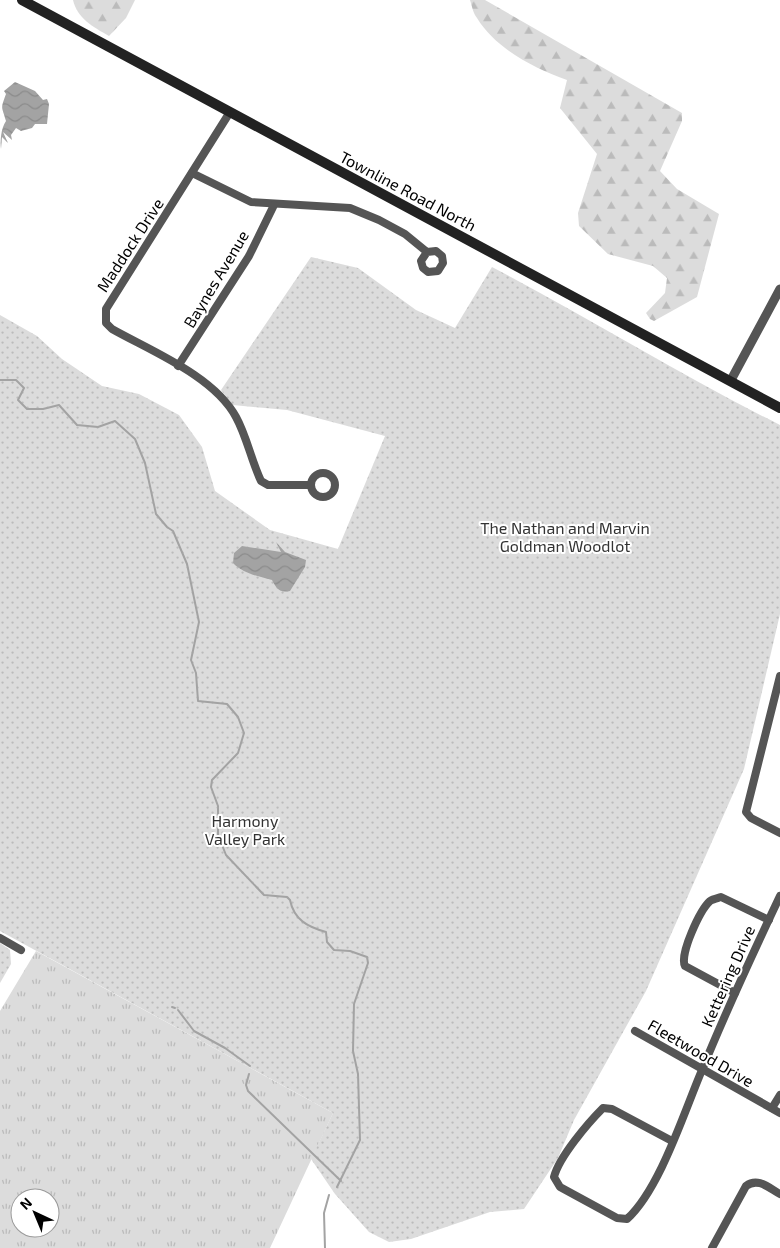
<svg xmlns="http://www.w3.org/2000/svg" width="780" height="1248" viewBox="0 0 780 1248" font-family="'Exo 2',sans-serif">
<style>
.grass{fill:url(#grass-tufts);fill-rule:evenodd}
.forest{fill:url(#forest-firs)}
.park{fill:url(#park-dots)}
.water{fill:url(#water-waves)}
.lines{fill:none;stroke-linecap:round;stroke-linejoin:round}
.stream{stroke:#a3a3a3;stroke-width:2}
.minor{stroke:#555;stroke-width:8}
.tertiary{stroke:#555;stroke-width:9}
.secondary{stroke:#222;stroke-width:10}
.labels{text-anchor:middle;stroke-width:4;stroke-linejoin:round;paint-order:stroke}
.street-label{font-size:16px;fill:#000;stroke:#fff}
.park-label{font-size:16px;fill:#333;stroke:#fff}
</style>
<defs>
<pattern id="grass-tufts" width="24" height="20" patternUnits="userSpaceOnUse" patternTransform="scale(1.25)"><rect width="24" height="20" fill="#dcdcdc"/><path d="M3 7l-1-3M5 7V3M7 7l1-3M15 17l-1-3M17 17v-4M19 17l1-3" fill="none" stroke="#bbb"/></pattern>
<pattern id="forest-firs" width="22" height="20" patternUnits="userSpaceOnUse" patternTransform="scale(1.25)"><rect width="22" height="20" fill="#dcdcdc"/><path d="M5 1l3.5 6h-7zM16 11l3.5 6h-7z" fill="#bbb"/></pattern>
<pattern id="park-dots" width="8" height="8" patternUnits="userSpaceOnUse" patternTransform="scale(1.25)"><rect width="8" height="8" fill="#dcdcdc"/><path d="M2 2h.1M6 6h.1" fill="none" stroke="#bbb" stroke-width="1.8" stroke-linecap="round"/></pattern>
<pattern id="water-waves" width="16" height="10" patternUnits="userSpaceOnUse" patternTransform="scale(1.25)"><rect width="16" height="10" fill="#a3a3a3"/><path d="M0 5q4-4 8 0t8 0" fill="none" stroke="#8b8b8b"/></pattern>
</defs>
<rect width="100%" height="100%" fill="#fff"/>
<path class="grass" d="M36 951 333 1113 270 1248H0V1011ZM20 1198H50V1228H20Z"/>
<g class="forest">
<path d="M73 0H135L126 18 109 36C93 27 77 18 73 0Z"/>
<path d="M470 0H485L682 113V121L660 171 677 189 719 214 697 297 654 321 650 319 646 313 665 293 667 278 653 266 608 254 579 226 578 213 597 154 560 108 567 80C534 68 496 49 477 18 473 13 472 6 470 0Z"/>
</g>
<g class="park">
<path d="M311 257 358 268 416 310 455 328 492 267C589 318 682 376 780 425V614L744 769 646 991 574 1120 558 1158 524 1209 490 1212 411 1239 389 1242 369 1232 335 1194 311 1159 333 1113 0 931V315L37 336 62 359 102 386 139 394 179 415 202 447 215 491 270 530 338 549 385 436 287 410 233 405 221 390Z"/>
<path d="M0 943 10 950 11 964 0 983Z"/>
</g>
<g class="water">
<path d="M15 82 35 91 43 100 47 99 49 104 47 124H35L32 128 21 131 16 128 11 135 12 140 3 132 8 143 2 137 1 149C0 141 1 128 6 121 2 106 0 110 6 94L4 91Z"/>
<path d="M276 542 285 552 306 560 305 567 290 591C279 593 277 589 272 580 258 576 244 574 233 563L234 553 242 546 281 552Z"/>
</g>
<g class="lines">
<g class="stream">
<path d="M0 380H16L24 388 18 400 27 409H43L59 405 77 425 98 427 115 421 135 439 145 463 156 514 167 527 173 531 187 564 199 622 191 660 196 673 198 701 227 704 238 717 244 733 238 753 212 780 211 787 218 806V835L226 855 264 895 287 897 290 900C294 920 308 927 326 932L327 942 334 950 350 951 367 957 368 963 354 1004 353 1051 358 1074 360 1140 337 1187"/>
<path d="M172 1007 175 1008"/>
<path d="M178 1010 194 1031 225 1048 250 1066"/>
<path d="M249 1074 246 1085 248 1091 341 1181"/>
<path d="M325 1248 324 1213 329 1195"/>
</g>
<g class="minor">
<path d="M230 112 106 309V323L112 329C151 351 214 376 236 417 247 437 251 460 261 481L268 485H309"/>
<path d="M192 173 251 202 350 208 379 220 405 234 427 252 421 261 423 268 428 272 438 271 443 263 442 256 436 251 427 252"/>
<path d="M178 366 249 256 274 205"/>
<circle cx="323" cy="485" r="12"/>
<path d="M780 676 746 812 751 818 780 833"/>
<path d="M0 938 21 950"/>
<path d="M735 993 685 966C679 955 700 910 710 901 713 899 718 898 721 897L769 920"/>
<path d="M635 1031 780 1113"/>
<path d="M772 1108 780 1095"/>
<path d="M672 1141 612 1109 603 1108C588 1123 559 1157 554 1177L560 1187 617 1218 627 1219C660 1189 684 1112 702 1070 726 1011 753 953 780 896"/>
<path d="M712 1248 746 1186C758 1177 769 1188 780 1194"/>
</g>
<path class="tertiary" d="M731 380 780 289"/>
<path class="secondary" d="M22 0 780 408"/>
</g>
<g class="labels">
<g class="street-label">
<text transform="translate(408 191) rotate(28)" y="6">Townline Road North</text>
<text transform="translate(130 245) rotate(-57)" y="6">Maddock Drive</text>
<text transform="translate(216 279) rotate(-59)" y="6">Baynes Avenue</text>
<text transform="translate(728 976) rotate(-66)" y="6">Kettering Drive</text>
<text transform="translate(701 1053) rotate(30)" y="6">Fleetwood Drive</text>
</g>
<g class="park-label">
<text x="565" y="534">The Nathan and Marvin<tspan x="565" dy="18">Goldman Woodlot</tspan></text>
<text x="245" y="827">Harmony<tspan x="245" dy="18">Valley Park</tspan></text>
</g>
</g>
<g transform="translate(35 1213) rotate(316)"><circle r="24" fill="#ffffff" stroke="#999999"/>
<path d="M0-4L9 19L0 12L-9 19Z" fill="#000000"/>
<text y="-8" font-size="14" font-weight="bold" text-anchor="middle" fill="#000000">N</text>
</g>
</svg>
